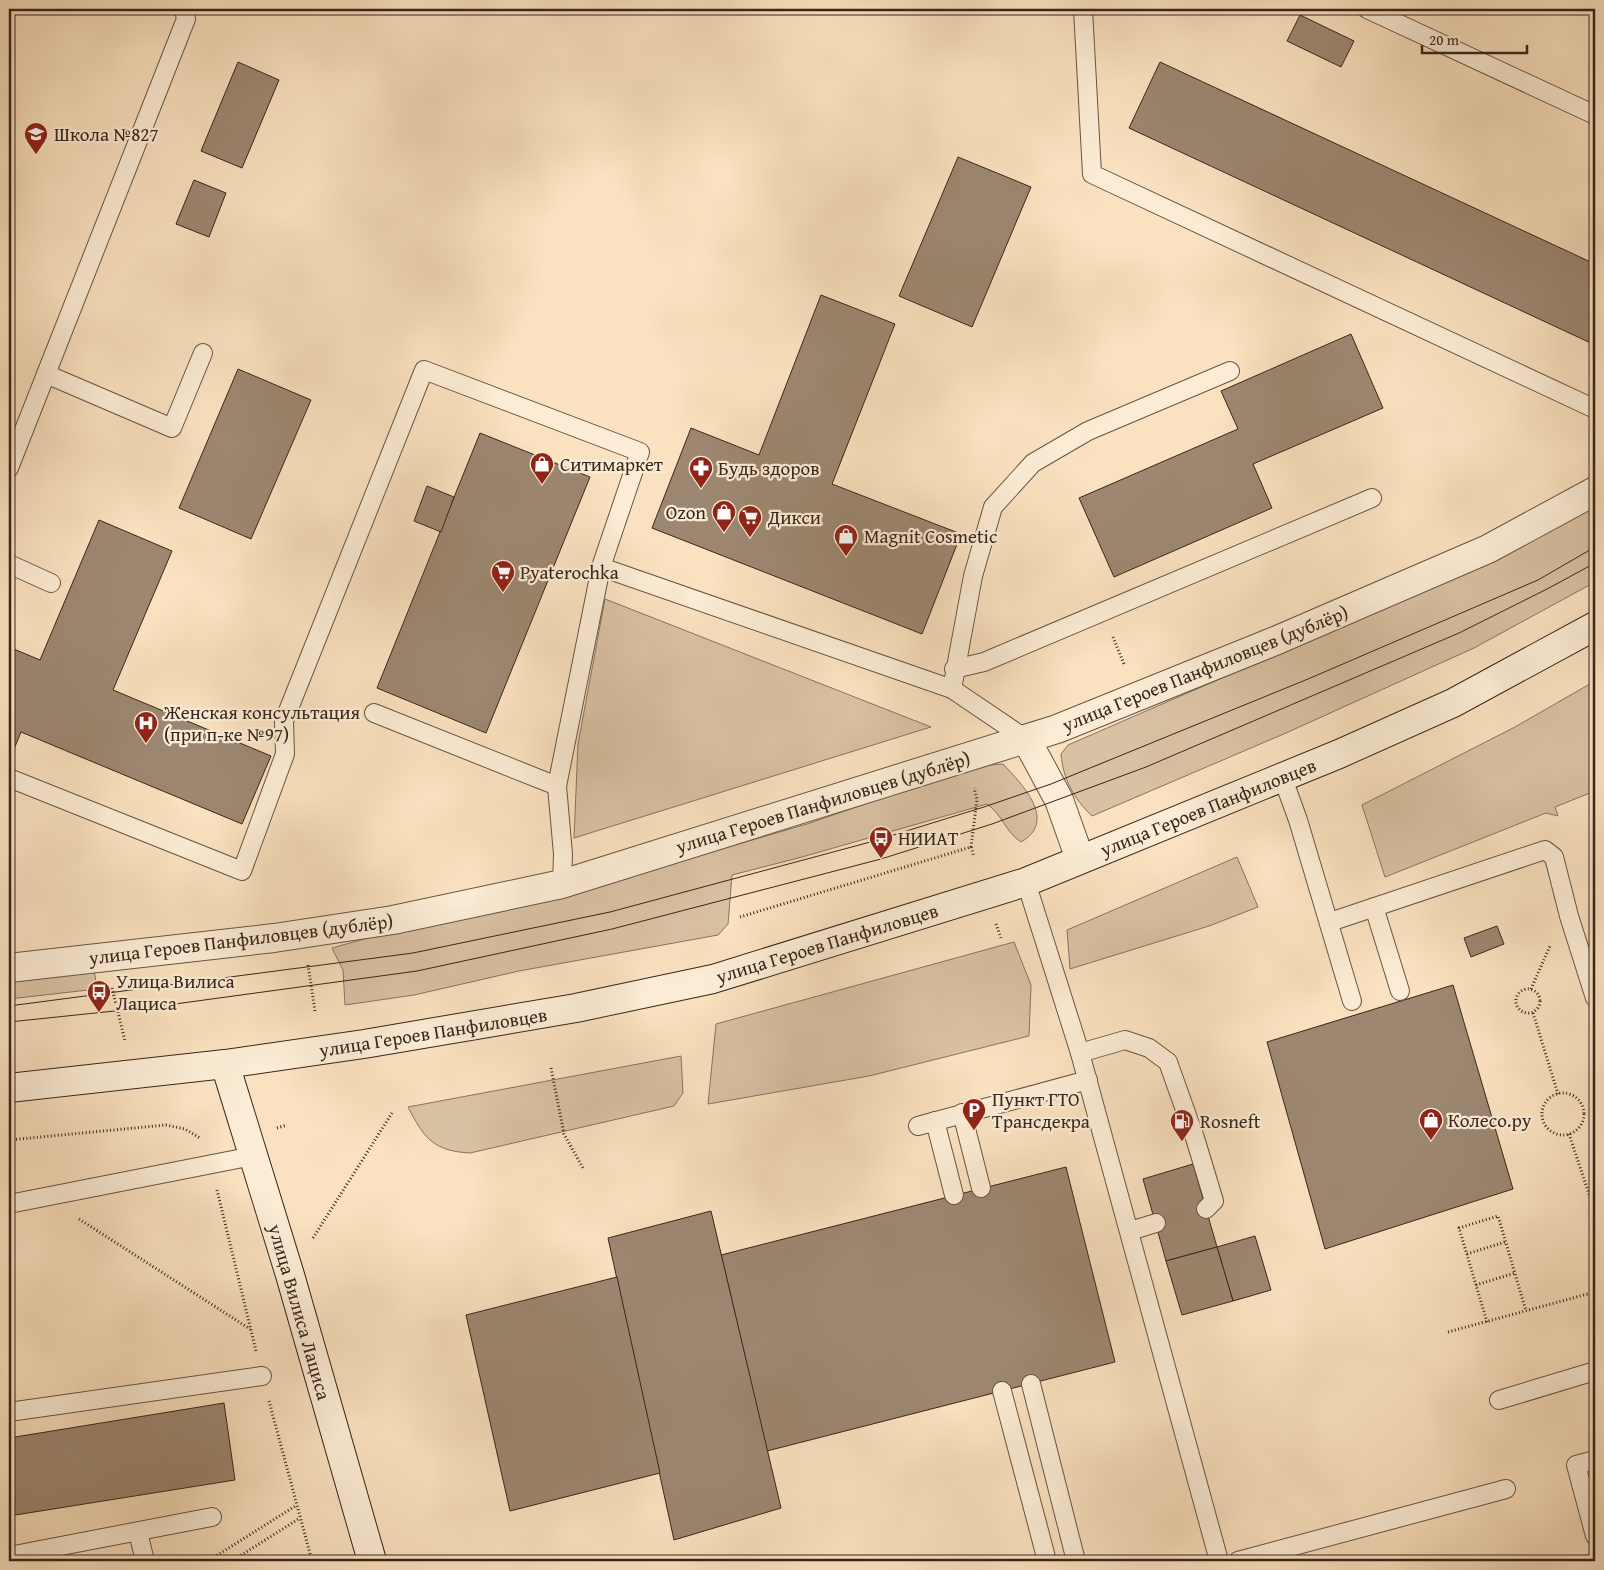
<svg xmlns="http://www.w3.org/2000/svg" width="1604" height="1570" viewBox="0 0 1604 1570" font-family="'Gentium Book Plus',serif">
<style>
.green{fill:#d9c1a3;stroke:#887360}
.building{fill:#9d8771;stroke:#38251c}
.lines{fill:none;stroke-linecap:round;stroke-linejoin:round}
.lane-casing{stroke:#685445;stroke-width:20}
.street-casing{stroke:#685445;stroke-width:30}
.secondary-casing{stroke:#38251c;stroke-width:30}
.path{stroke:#38251c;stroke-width:3;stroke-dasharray:1 2.5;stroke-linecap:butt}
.lane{stroke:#fcecd5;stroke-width:18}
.street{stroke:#fcecd5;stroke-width:28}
.secondary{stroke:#fcecd5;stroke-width:28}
.tram{stroke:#38251c;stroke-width:1}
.labels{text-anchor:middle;stroke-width:4.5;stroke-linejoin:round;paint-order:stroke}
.poi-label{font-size:19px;fill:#38251c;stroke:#fcecd5;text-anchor:start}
.street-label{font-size:19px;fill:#38251c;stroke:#fcecd5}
</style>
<rect width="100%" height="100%" fill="#fae1bf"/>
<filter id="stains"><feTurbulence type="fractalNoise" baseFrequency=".004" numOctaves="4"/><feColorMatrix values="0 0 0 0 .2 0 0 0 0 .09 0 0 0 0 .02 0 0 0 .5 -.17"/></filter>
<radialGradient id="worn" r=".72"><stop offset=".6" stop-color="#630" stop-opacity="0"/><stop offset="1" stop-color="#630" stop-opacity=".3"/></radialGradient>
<g class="green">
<path d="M1595 498V582L1474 648 1286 733 1092 816C1074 799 1063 779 1061 754L1068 745 1238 671 1511 544Z"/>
<path d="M605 599 931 727 574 838 578 744Z"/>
<path d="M1595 681V791L1555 807 1558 816 1546 813 1385 877 1362 805 1515 727Z"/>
<path d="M1003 764C1022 784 1058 821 1021 842 1006 833 1002 814 987 804L802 857 732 875 728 924 718 935 519 971 414 995 345 1005 343 970 332 948 465 911 670 864 807 824 975 766Z"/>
<path d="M1237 857 1258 907 1209 926 1070 969 1067 930Z"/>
<path d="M1014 942 1031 985 1029 1036 869 1076 708 1104 716 1024Z"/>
<path d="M94 969 97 989 9 999V980Z"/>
<path d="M681 1056 683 1093 674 1106 470 1153C433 1151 424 1138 408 1107Z"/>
</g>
<g class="building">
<path d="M1300 15 1354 41 1341 67 1287 41Z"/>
<path d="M238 62 279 80 242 168 201 151Z"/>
<path d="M1160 62 1595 264V345L1129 128Z"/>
<path d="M958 157 1031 187 972 327 899 296Z"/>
<path d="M194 180 226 193 209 237 176 224Z"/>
<path d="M821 295 895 324 832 484 961 534 922 634 652 528 691 428 759 455Z"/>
<path d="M1351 334 1383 408 1253 464 1272 508 1114 577 1079 498 1238 429 1221 391Z"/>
<path d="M238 369 311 400 251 539 179 508Z"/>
<path d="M480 433 590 477 486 733 377 688Z"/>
<path d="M427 486 454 497 441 532 414 521Z"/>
<path d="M99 520 172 551 113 690 271 756 242 824 21 732 12 754 9 753V647L40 660Z"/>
<path d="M1497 926 1504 944 1471 957 1464 938Z"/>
<path d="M1453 985 1513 1189 1325 1249 1267 1042Z"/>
<path d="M1193 1164 1217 1247 1166 1261 1143 1179Z"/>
<path d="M1066 1167 1115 1362 767 1451 721 1255Z"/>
<path d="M711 1211 781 1508 674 1540 608 1238Z"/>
<path d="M1255 1236 1271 1290 1233 1301 1217 1247Z"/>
<path d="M1217 1247 1233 1301 1182 1315 1166 1261Z"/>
<path d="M617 1277 660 1473 510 1511 466 1315Z"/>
<path d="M224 1403 235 1480 9 1516V1438Z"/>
</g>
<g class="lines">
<g class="lane-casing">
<g id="lane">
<path d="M1083 9 1092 174 1595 409"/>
<path d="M1367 9 1595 115"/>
<path d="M46 374 172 428 203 353"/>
<path d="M9 468 186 19 184 9"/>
<path d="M9 564 51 583"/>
<path d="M954 669 984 662 1372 498"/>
<path d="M952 689 973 576 993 507 1033 463 1088 431 1230 371"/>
<path d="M374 713 557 786"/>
<path d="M1282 776 1298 820 1352 1001"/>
<path d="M9 778 242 871 285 754 284 721 424 370 640 452 601 567"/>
<path d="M1026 882 1080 1053 1219 1561"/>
<path d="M562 884 563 854 557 786 601 567 952 689 1026 739"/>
<path d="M1374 907 1400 991"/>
<path d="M1330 922 1545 850 1554 857 1569 916 1595 998"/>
<path d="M1080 1053 1125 1040 1149 1048 1168 1062 1195 1138 1214 1201 1206 1209"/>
<path d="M962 1113 981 1188"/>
<path d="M935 1121 954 1195"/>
<path d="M918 1126 1088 1080"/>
<path d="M9 1204 253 1156"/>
<path d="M1130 1231 1156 1223"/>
<path d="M1031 1384 1076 1561"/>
<path d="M1002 1391 1047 1561"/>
<path d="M1499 1400 1595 1371"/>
<path d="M9 1412 262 1376"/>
<path d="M1595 1460 1576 1465 1595 1536"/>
<path d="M138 1532 145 1561"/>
<path d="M9 1556 212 1517"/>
<path d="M1238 1561 1506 1489"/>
</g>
</g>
<g class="street-casing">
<g id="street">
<path d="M1026 739 1059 800 1080 859"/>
<path d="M9 968 274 938 393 920 562 884 1057 729 1275 641 1488 549 1595 491"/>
</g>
</g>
<g class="secondary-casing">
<g id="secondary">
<path d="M225 1064 290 1275 372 1561"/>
<path d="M9 1088 225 1064 364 1044 576 1008 713 979 1026 882 1339 754 1453 703 1595 626"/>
</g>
</g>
<g class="path">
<path d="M1113 637 1124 664"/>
<path d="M971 847 977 799 974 788"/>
<path d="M740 917 971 847 974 857"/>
<path d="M996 924 1001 938"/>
<path d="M308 965 315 1011"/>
<path d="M112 988 125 1041"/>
<circle cx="1528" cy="1001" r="12"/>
<path d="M1531 989 1550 946"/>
<path d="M1533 1013 1558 1094"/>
<path d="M551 1068 564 1134 584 1170"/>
<circle cx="1563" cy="1114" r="21"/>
<path d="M277 1128 287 1125"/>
<path d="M1569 1134 1595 1212"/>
<path d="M9 1140 166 1125 185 1129 200 1138"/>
<path d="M217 1190 256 1351"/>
<path d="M79 1219 250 1329"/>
<path d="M1595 1225V1236"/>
<path d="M313 1238 392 1113"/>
<path d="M1467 1254 1505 1242"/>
<path d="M1476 1285 1515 1273"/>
<path d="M1487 1322 1459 1228 1498 1216 1526 1311"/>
<path d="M1448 1332 1595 1292"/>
<path d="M269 1401 312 1561"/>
<path d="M208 1561 297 1505"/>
<path d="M232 1561 300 1518"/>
</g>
<use href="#lane" class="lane"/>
<use href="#street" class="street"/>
<use href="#secondary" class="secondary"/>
<g class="tram">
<path d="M9 1006 413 953 610 912 874 841 984 807 1051 784 1308 679 1538 580 1595 547"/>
<path d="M9 1022 153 1007 417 971 612 929 881 859 992 824 1146 767 1459 633 1549 588 1595 563"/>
</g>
</g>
<defs>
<g id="school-pin" transform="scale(1.25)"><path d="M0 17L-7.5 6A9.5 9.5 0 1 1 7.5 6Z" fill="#8f2418" stroke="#fcecd5"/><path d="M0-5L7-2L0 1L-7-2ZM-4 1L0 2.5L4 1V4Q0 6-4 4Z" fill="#fff"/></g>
<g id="shop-pin" transform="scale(1.25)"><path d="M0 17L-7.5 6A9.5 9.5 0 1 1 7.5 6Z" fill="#8f2418" stroke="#fcecd5"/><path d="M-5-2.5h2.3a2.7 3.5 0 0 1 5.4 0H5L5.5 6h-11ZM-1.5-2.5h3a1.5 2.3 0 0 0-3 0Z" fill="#fff"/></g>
<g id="pharmacy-pin" transform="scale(1.25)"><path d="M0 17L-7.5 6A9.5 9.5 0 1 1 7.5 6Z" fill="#8f2418" stroke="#fcecd5"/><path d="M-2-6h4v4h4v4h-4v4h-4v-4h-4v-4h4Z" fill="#fff"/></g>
<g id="supermarket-pin" transform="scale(1.25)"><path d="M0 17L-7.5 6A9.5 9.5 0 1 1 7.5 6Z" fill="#8f2418" stroke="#fcecd5"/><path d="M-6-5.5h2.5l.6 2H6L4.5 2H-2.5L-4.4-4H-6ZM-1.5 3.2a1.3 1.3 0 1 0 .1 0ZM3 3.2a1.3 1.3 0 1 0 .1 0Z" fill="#fff"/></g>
<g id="hospital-pin" transform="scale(1.25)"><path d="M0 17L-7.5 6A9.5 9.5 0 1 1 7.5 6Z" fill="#8f2418" stroke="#fcecd5"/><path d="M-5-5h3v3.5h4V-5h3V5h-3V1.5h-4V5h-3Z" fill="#fff"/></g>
<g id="bus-pin" transform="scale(1.25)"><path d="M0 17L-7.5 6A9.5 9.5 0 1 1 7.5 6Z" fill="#8f2418" stroke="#fcecd5"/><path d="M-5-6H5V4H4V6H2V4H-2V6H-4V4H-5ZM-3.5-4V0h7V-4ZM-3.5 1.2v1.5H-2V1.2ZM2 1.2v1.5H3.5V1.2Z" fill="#fff"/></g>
<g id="parking-pin" transform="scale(1.25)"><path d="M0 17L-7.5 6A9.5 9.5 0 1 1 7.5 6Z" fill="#8f2418" stroke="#fcecd5"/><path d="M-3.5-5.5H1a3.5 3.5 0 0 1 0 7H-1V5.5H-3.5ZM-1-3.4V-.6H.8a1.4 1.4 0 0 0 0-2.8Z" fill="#fff"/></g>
<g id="fuel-pin" transform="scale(1.25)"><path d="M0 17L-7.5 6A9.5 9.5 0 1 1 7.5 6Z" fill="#8f2418" stroke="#fcecd5"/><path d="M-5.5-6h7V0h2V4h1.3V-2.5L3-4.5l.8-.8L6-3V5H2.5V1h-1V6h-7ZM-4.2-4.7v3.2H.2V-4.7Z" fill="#fff"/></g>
</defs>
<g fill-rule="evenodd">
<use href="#school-pin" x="36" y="134"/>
<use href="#shop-pin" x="542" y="464"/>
<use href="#pharmacy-pin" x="701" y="468"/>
<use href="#shop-pin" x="724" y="512"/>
<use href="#supermarket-pin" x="750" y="517"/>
<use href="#shop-pin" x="846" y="536"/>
<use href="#supermarket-pin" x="503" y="572"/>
<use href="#hospital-pin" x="146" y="723"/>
<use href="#bus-pin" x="881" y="838"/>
<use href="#bus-pin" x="99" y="992"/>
<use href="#parking-pin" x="974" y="1110"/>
<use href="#shop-pin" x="1431" y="1120"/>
<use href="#fuel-pin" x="1182" y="1121"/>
</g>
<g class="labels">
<g class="poi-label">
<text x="54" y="141">Школа №827</text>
<text x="560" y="471">Ситимаркет</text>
<text x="718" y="475">Будь здоров</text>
<text x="706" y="519" text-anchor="end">Ozon</text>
<text x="768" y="524">Дикси</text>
<text x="864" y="543">Magnit Cosmetic</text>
<text x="520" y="579">Pyaterochka</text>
<text x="164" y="719">Женская консультация<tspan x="164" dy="22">(при п-ке №97)</tspan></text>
<text x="898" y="845">НИИАТ</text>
<text x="116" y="988">Улица Вилиса<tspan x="116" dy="22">Лациса</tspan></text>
<text x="992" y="1106">Пункт ГТО<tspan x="992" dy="22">Трансдекра</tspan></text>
<text x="1448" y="1127">Колесо.ру</text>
<text x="1200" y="1128">Rosneft</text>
</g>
<g class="street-label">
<text transform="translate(1205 668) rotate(-22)" y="7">улица Героев Панфиловцев (дублёр)</text>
<text transform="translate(823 802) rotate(-17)" y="7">улица Героев Панфиловцев (дублёр)</text>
<text transform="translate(1208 807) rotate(-22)" y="7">улица Героев Панфиловцев</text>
<text transform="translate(241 939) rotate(-7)" y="7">улица Героев Панфиловцев (дублёр)</text>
<text transform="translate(827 943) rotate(-17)" y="7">улица Героев Панфиловцев</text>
<text transform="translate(433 1032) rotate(-9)" y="7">улица Героев Панфиловцев</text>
<text transform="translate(300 1312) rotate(74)" y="7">улица Вилиса Лациса</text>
</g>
</g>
<rect width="1604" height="1570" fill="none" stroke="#fae1bf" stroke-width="30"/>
<rect x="10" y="10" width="1584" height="1550" fill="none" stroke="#38251c" stroke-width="2.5"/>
<rect x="15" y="15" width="1574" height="1540" fill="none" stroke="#38251c"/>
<path d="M1422 45v8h105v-8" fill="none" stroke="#38251c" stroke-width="2.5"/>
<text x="1429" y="45" font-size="15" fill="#38251c" stroke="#fcecd5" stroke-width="4" paint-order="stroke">20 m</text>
<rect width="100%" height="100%" filter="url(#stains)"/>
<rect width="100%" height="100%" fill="url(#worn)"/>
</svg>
